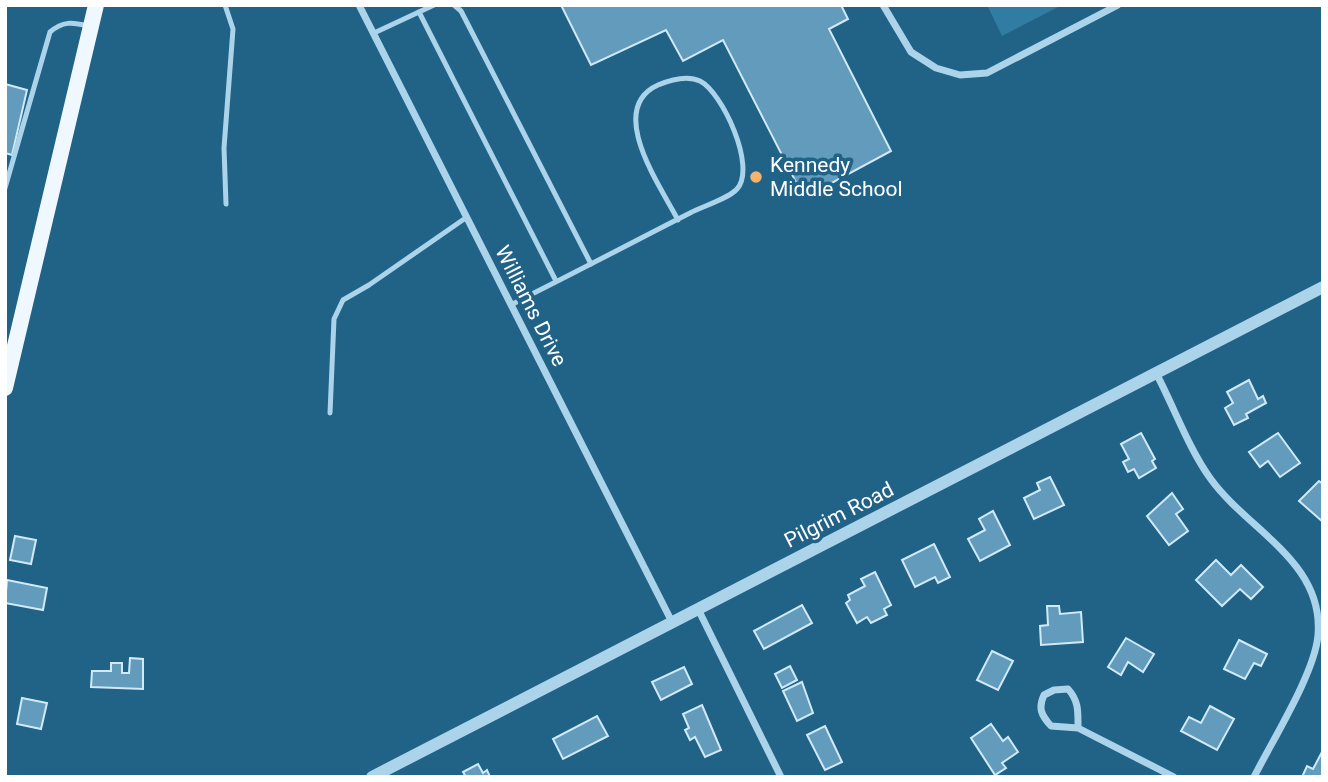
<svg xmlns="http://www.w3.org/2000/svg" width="1328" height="782" viewBox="0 0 1328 782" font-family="Roboto,sans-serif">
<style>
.garden{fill:#317ca3}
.building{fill:#629bbb;stroke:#d0eaf7;stroke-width:2}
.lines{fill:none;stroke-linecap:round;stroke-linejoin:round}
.service{stroke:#abd4ea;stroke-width:5}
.minor{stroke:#abd4ea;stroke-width:7}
.tertiary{stroke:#abd4ea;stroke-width:12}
.primary{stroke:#eff8fe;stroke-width:16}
.poi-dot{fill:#f7b36c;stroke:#216287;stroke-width:2.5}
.labels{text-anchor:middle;stroke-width:7;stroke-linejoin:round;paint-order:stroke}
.poi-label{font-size:21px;fill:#fff;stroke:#216287;text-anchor:start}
.street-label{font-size:21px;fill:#fff;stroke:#216287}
</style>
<rect width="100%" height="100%" fill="#216287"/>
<path class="garden" d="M987 5H1062L1002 36Z"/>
<g class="building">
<path d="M561 5H841L848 19 829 29 891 151 804 198 723 40 683 61 666 30 591 65Z"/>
<path d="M5 84 27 90 12 155 5 153Z"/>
<path d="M1249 380 1258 399 1263 396 1266 403 1246 414 1248 418 1234 425 1225 408 1233 403 1227 392Z"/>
<path d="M1141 433 1155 459 1152 461 1156 468 1139 478 1134 469 1128 472 1123 462 1129 459 1121 444Z"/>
<path d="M1278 433 1300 463 1280 477 1268 461 1260 467 1249 452Z"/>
<path d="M1050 477 1064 505 1034 519 1024 498 1040 490 1037 483Z"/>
<path d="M1319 481 1323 484V522L1299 501Z"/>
<path d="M1172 493 1183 509 1176 514 1188 531 1169 545 1147 516Z"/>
<path d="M993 511 1010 545 980 561 968 539 985 530 979 519Z"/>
<path d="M15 536 36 540 31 564 10 560Z"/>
<path d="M934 544 950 577 938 583 935 577 915 587 902 560Z"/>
<path d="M1216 560 1231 575 1241 565 1263 587 1251 599 1240 589 1222 606 1196 580Z"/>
<path d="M875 572 891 605 884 609 887 615 871 623 867 617 857 623 846 603 850 600 848 595 865 586 861 579Z"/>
<path d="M7 580 47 588 43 610 5 603Z"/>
<path d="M802 605 812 623 764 649 754 631Z"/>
<path d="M1047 606H1059L1060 614 1081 612 1083 642 1041 645 1040 626 1048 625Z"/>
<path d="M1126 638 1154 654 1143 672 1128 662 1121 675 1108 667Z"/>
<path d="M1239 640 1267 654 1261 666 1254 663 1245 679 1224 669Z"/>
<path d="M992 651 1013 661 998 690 977 680Z"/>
<path d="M130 658 143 659V689L91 687 92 671H111V663H122V673H129Z"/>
<path d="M790 666 797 680 782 688 775 674Z"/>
<path d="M684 667 692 684 661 700 652 682Z"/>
<path d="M802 682 813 713 797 721 783 691Z"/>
<path d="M22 698 47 703 41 729 17 724Z"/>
<path d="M702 705 721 750 705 757 695 737 690 740 685 730 689 728 683 714Z"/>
<path d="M1210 706 1234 719 1217 750 1181 731 1189 717 1201 723Z"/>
<path d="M597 716 608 736 563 759 553 739Z"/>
<path d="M991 724 1003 741 1008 737 1018 752 1002 763 1006 768 995 775 971 738Z"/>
<path d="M825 726 842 762 825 770 807 735Z"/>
<path d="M1322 752 1323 777H1302L1307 766 1313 769Z"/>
<path d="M478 764 483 773 487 770 490 777H466L463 772Z"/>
</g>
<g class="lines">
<g class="service">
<path d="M225 5 233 29 224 148 226 204"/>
<path d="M454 5 461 11 591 264"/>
<path d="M419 12 556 281"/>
<path d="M374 33 434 5"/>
<path d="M5 188 50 32C63 21 72 22 88 26"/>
<path d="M511 305 524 298C580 270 635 241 690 213 703 206 728 199 737 189 757 167 722 92 700 81 687 75 670 80 658 85 605 109 661 187 678 220"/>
<path d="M330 413 334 319 343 300 369 285 467 217"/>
</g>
<g class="minor">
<path d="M359 5 672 622"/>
<path d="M883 5 911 52 936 68 960 75 987 73 1118 5"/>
<path d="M1156 373C1174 407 1188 447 1210 478 1248 531 1324 561 1318 635 1315 673 1272 741 1254 777"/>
<path d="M698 609 781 777"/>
<path d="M1078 728C1078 712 1079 701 1068 689L1054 690 1044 695C1038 708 1041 715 1051 726L1078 728 1174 777"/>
</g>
<path class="tertiary" d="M372 777 1323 287"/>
<path class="primary" d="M5 388 96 5"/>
</g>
<circle class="poi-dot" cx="756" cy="177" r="7"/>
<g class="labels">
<g class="poi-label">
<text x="770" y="172">Kennedy<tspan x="770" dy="24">Middle School</tspan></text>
</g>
<g class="street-label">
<text transform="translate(531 306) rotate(63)" y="7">Williams Drive</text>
<text transform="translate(839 515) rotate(-27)" y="7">Pilgrim Road</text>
</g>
</g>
<rect width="1328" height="782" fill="none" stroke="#ffffff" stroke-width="14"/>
</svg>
